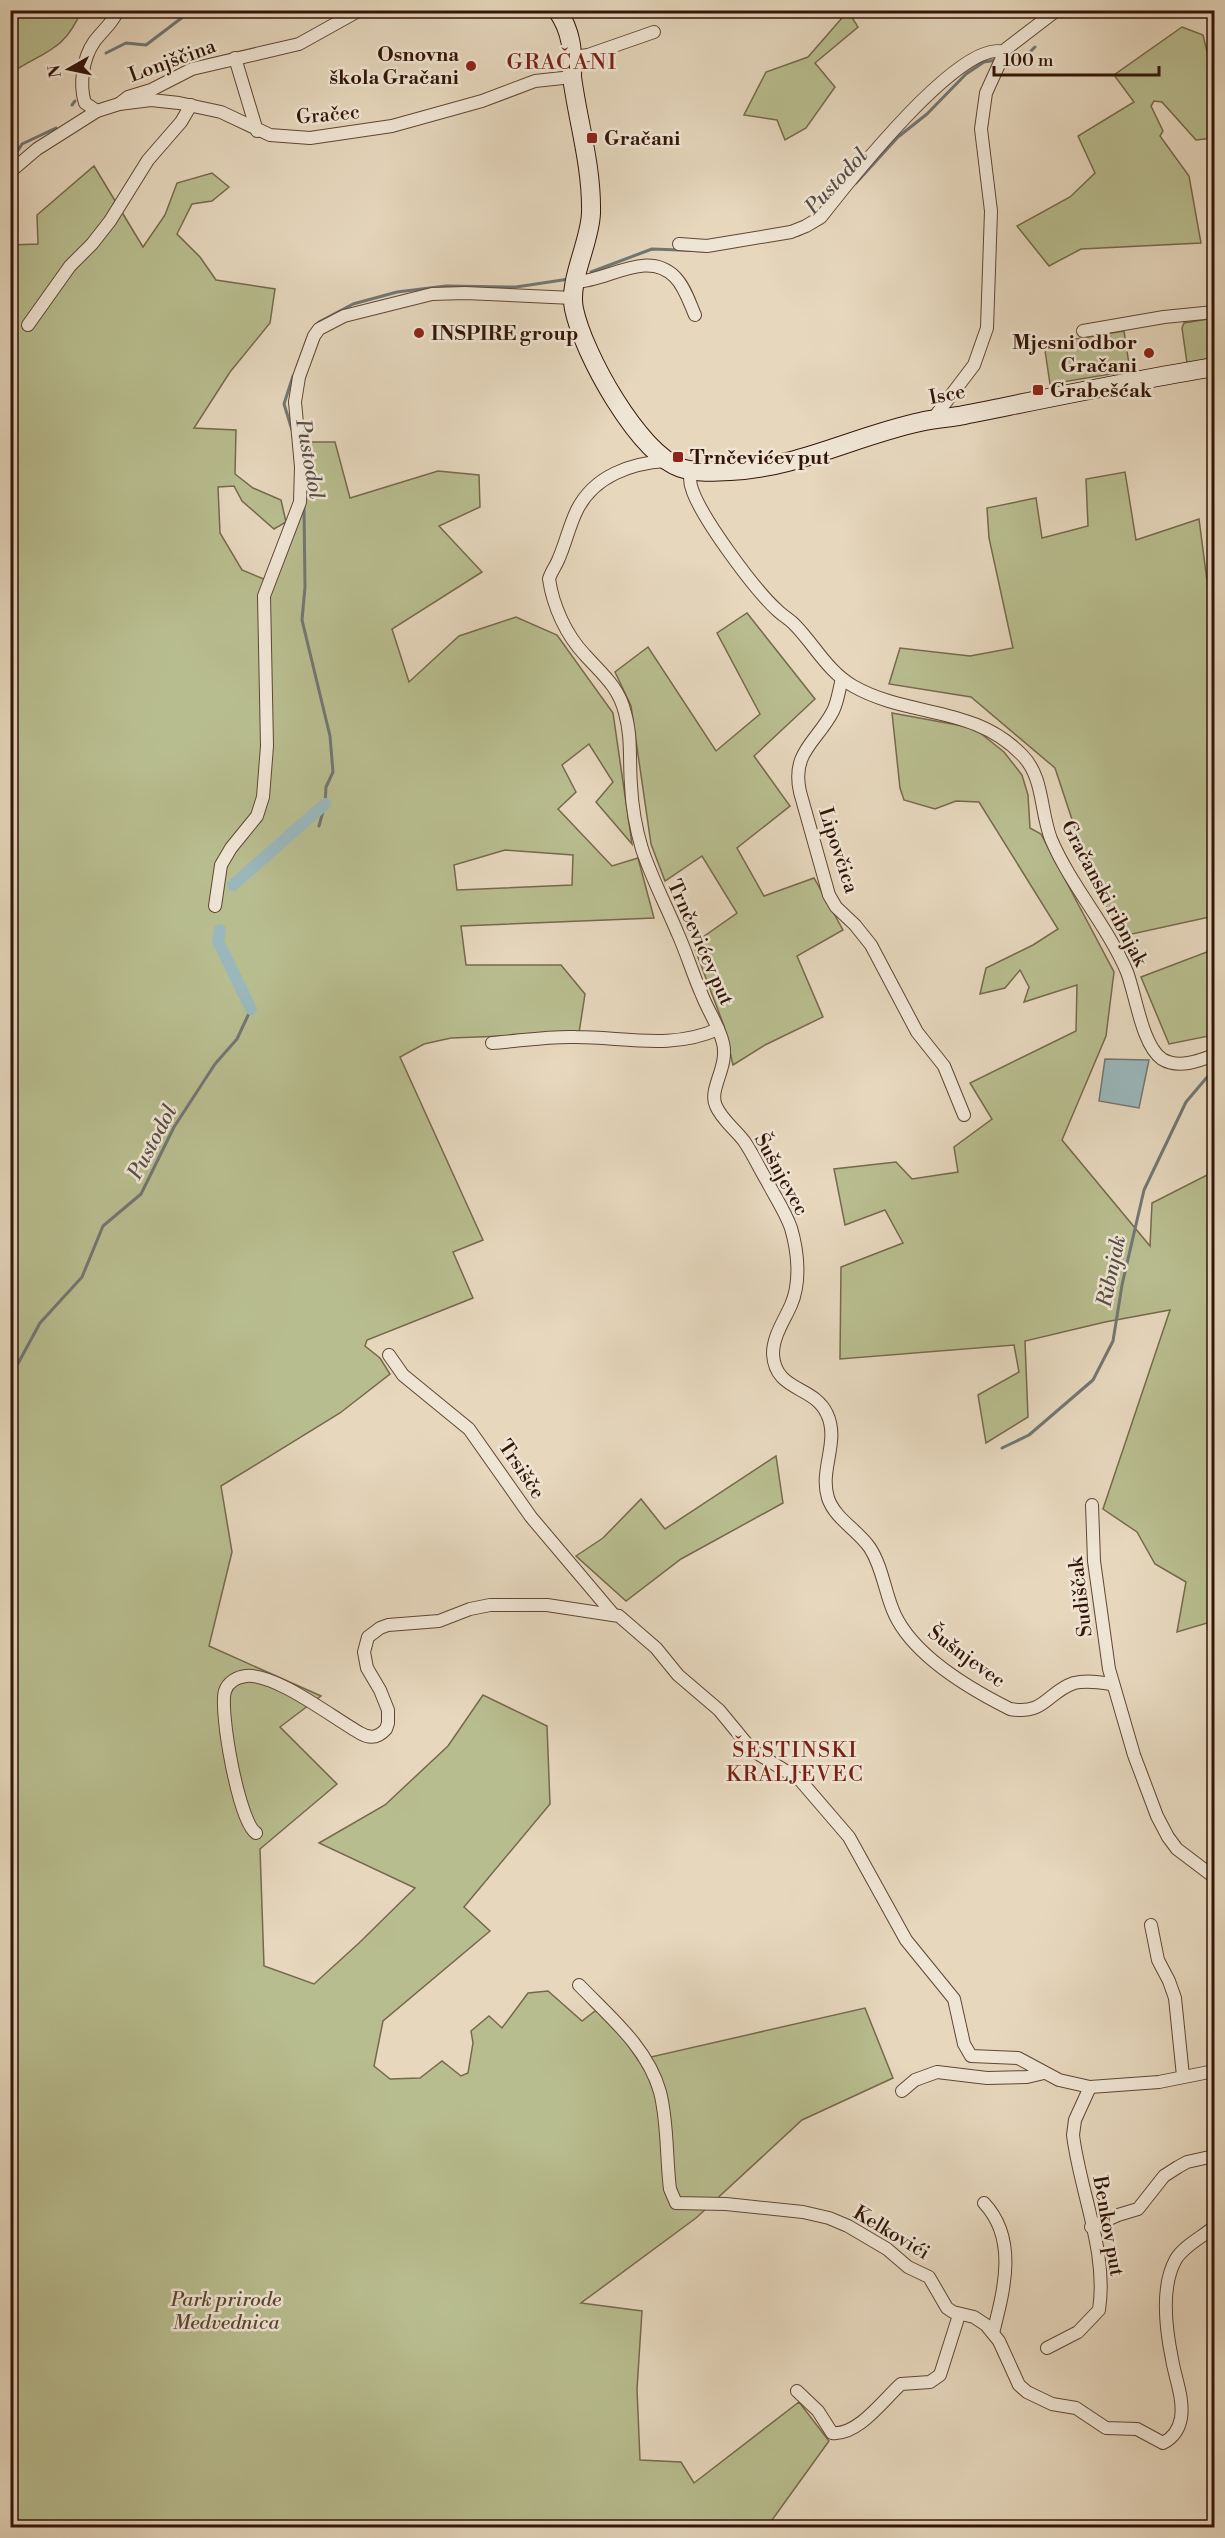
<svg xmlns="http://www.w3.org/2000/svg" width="1225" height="2538" viewBox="0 0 1225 2538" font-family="'Libre Bodoni',serif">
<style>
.green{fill:#b8bd8f;stroke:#76694b;stroke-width:1.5;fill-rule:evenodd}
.water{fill:#9ab7bb;stroke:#717673;stroke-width:1.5}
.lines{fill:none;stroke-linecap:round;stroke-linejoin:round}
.stream{stroke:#717673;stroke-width:3}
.canal{stroke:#9ab7bb;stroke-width:12}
.street-casing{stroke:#604634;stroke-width:14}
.secondary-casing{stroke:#331507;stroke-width:20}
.street{stroke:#efe5d4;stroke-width:12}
.secondary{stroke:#efe5d4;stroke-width:18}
.poi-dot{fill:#8f2418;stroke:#efe5d4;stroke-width:2}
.labels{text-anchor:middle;stroke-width:5;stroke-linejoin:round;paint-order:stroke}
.poi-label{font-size:20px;font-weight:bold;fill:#331507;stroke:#efe5d4;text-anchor:start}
.street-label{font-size:20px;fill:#331507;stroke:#efe5d4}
.park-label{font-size:20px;font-style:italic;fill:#5b4730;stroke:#efe5d4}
.water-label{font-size:21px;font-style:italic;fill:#574e46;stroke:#efe5d4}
.neighbourhood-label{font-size:21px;letter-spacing:1.5px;fill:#7a1f14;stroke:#efe5d4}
.quarter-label{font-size:22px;letter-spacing:1.5px;fill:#7a1f14;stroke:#efe5d4}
</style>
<rect width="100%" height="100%" fill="#e6d7bd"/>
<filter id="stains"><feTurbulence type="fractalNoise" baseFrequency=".00333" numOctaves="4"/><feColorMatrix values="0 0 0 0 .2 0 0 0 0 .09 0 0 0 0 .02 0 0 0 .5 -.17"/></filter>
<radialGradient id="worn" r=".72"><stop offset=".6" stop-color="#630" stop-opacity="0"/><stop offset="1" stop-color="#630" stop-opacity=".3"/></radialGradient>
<g class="green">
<path d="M11 10H81V11C65 51 44 51 11 73Z"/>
<path d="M848 11 858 27 815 63 835 87 806 128 785 140 777 120 744 115 766 72 808 57Z"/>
<path d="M1182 27 1203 35 1209 60 1214 69V138L1196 140 1162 102 1154 101 1151 106 1163 131 1160 136 1189 176 1201 243 1081 249 1049 266 1017 226 1070 197 1095 173 1078 136 1134 102 1114 75Z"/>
<path d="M94 166 143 247 165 215 177 183 212 173 229 187 212 201 192 204 177 234 200 257 216 280 275 289 270 323 230 372 194 428 236 430 235 474 253 488 281 500 286 522 274 529 242 501 234 486 218 487 220 533 242 570 271 582 303 496V442H335L350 498 438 471 479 475 480 507 439 526 482 572 392 629 409 682 459 636 516 617 557 635 613 713 632 844 596 802 613 782 589 744 562 765 576 792 558 809 612 866 638 858 654 918 461 926 466 965H561L585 994 579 1033 451 1038 424 1044 400 1057 483 1240 453 1252 473 1298 367 1340 365 1346 380 1358 390 1374 340 1413 221 1486 232 1552 209 1646 321 1696 280 1727 337 1784 260 1849 264 1966 314 1984 359 1943 415 1888 319 1843 385 1805 448 1746 483 1695 547 1726 550 1804 464 1907 490 1931 383 2021 374 2066 390 2079 420 2078 442 2061 461 2076 468 2073 473 2043 471 2031 489 2016 502 2028 528 1993 548 1991 582 2021 599 2008 620 2030 638 2060 865 2008 893 2078 802 2120 696 2218 581 2303 642 2311 637 2389 640 2460 681 2462 694 2483 799 2402 829 2441 767 2527H11L10 245 38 244 37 215ZM505 850 573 855 572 885 457 890 454 865Z"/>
<path d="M1214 318V361L1187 363 1182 328 1184 323Z"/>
<path d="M1124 331 1130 371 1050 384 1044 344Z"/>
<path d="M1125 472 1136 540 1199 519 1210 604H1214V1035L1169 1044 1141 977 1207 952 1214 916 1123 936 1094 886 1055 768 971 697 889 684 900 648 970 656 1013 648 989 538 987 508 1036 498 1042 538 1088 526 1086 479Z"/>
<path d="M747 613 815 699 754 756 790 806 737 848 764 896 814 878 843 930 797 956 823 1017 765 1045 733 1065 724 1026 693 944 737 913 702 856 665 881 651 844 631 706 615 672 648 647 716 751 760 714 717 633Z"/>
<path d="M892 713 974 728 1004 752 1022 775 1028 795 1030 828 1041 834 1114 972 1106 1036 1062 1140 1150 1246 1152 1203 1207 1175 1214 1195V1621L1177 1632 1186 1582 1155 1564 1137 1532 1103 1509 1170 1310 1105 1322 1025 1341 1028 1417 986 1443 978 1395 1019 1372 1014 1345 840 1359 841 1267 903 1243 885 1210 845 1225 834 1169 896 1162 912 1179 958 1172 954 1147 992 1119 970 1083 1076 1031 1077 985 1024 1002 1029 987 1020 970 1005 988 980 994 986 968 1033 945 1058 929 979 802 956 801 935 809 904 800 900 788Z"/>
<path d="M776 1456 783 1503 681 1559 626 1601 576 1556 603 1538 641 1499 665 1529Z"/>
</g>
<path class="water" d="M1105 1059 1149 1060 1139 1108 1099 1101Z"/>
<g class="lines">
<g class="stream">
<path d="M106 53 126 43 146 45 192 10"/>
<path d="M1004 60 1025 57 1035 47"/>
<path d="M72 105 75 101"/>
<path d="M10 163 22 144 56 128"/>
<path d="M856 183 898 137 927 114 966 74 984 62 997 60"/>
<path d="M799 235 822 223"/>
<path d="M591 272 652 249 707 251"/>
<path d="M319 322 353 304 397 292 446 286 516 287 569 279"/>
<path d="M297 367 308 337"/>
<path d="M292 430 284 404 293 376"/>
<path d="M304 507 305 587 302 620 330 736 333 772 326 787 325 804 319 826"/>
<path d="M10 1408 15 1369 40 1323 82 1277 103 1226 141 1194 174 1127 215 1064 237 1039 251 1009"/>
<path d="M1002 1448 1029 1435 1093 1380 1113 1341 1122 1285 1144 1190 1186 1102 1214 1069"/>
</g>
<g class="canal">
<path d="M233 885 325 804"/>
<path d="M220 930 218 941 251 1009"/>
</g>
<g class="street-casing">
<g id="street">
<path d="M573 57 588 55 654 32"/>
<path d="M235 58 257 131"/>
<path d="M119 104 151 100 179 103 221 112 270 135 310 138 392 126 482 101 535 81 572 77"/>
<path d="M97 111 85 103C79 84 83 58 94 42 102 31 113 23 118 10"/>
<path d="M10 172 37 149 97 111 119 104 128 97 151 90 192 69 299 44 360 10"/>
<path d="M679 244 707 246 791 232 806 226 821 217C846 185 961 38 1003 52"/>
<path d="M576 282C608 281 647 249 675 277 685 287 690 304 695 315"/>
<path d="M28 325 70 266 92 244 110 221 148 160 181 122 191 105"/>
<path d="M1083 331 1164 317 1214 312"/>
<path d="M933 419 974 365 987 328 991 211 981 129 986 93 1006 49 1057 10"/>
<path d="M666 461C631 463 594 476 577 510 569 526 566 542 559 558 556 566 551 572 549 579 553 606 566 635 585 655 602 674 619 687 625 713 632 737 629 761 631 785 632 807 636 829 642 849 652 879 666 905 678 934 687 954 693 975 702 995 708 1011 719 1026 723 1043 729 1067 708 1089 716 1106 722 1120 735 1129 744 1141 753 1154 759 1168 767 1181 775 1197 785 1211 791 1228 798 1252 801 1282 791 1305 784 1321 773 1336 773 1354 775 1392 814 1385 827 1414 840 1441 819 1470 828 1498 835 1519 858 1530 870 1548 883 1568 885 1594 895 1615 915 1657 970 1689 1010 1709 1046 1715 1047 1692 1074 1683 1086 1680 1099 1682 1111 1684"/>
<path d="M691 470C689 478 690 485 693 492 704 521 754 589 777 610 782 615 789 619 794 624 814 644 828 672 853 686 909 718 974 705 1022 755 1044 777 1040 811 1051 839 1071 886 1107 925 1127 972 1136 996 1142 1045 1162 1059 1178 1069 1199 1061 1214 1055"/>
<path d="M842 679C839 689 838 701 833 711 817 742 791 752 800 792L829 895 836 907 855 925 871 945 917 1032 944 1066 964 1115"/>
<path d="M215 906 221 865 231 848 257 816 263 797 267 746 264 596 300 502 301 467 295 402 299 377 314 336 319 329 344 316 432 294 465 293 573 298"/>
<path d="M492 1043C520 1041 548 1036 576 1037 623 1037 673 1050 718 1029"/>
<path d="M389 1355 403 1375 469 1429 531 1517 613 1614"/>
<path d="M1092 1505 1094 1561 1109 1669 1134 1755 1157 1816 1168 1837 1177 1849 1214 1877"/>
<path d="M256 1833C239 1822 219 1711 225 1691 228 1682 237 1677 246 1676 276 1673 333 1718 360 1733 370 1739 378 1738 386 1729L388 1723V1710L380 1690 367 1668 364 1652 368 1637 380 1628 388 1625 439 1621 470 1609 490 1605H547L619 1616 656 1648 678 1675 719 1710 752 1750 800 1780 849 1837 906 1940 954 1999 964 2044 971 2056 1018 2058 1059 2080 1090 2087 1159 2082 1214 2071"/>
<path d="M1151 1925 1158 1960 1169 1981 1175 1998 1183 2076"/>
<path d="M579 1985C609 2016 648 2048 660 2092 668 2123 666 2157 670 2189L676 2203 726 2204 803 2212 829 2218 848 2226 887 2249 908 2267 929 2277 947 2308 953 2312 974 2317 986 2325 999 2341 1019 2385 1027 2392 1052 2404 1076 2408 1106 2428 1137 2429 1163 2443C1173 2438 1179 2429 1181 2418 1184 2398 1175 2378 1172 2359 1166 2330 1160 2287 1176 2259 1184 2246 1202 2237 1214 2227"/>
<path d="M902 2091 915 2080 937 2072 987 2078 1027 2077 1044 2073"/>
<path d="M984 2203C1018 2239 1004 2290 993 2333"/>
<path d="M1091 2227 1118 2215 1138 2209 1164 2176 1178 2167 1187 2162 1214 2156"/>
<path d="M1047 2348 1078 2332 1099 2310C1108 2252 1080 2192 1073 2135L1075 2120 1090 2087"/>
<path d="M797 2391 818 2411 832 2433C858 2436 884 2399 901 2384L930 2382 940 2375 959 2315"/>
</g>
</g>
<g class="secondary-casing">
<path id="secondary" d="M557 10C572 32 573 51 572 77 578 122 592 166 591 213 590 243 568 280 574 309 583 353 638 453 681 468 697 473 714 472 730 471 797 468 855 436 920 422 933 419 946 418 959 416 1044 399 1129 381 1214 367"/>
</g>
<use href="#street" class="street"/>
<use href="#secondary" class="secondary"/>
</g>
<g class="poi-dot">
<circle cx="471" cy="66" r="6"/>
<rect x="586" y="132" width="12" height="12" rx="3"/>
<circle cx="419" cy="333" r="6"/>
<circle cx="1149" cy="353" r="6"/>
<rect x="1032" y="384" width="12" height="12" rx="3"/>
<rect x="672" y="451" width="12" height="12" rx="3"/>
</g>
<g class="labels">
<g class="poi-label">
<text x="459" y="61" text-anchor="end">Osnovna<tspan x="459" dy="23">škola Gračani</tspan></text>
<text x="604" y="145">Gračani</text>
<text x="431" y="340">INSPIRE group</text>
<text x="1137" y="349" text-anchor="end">Mjesni odbor<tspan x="1137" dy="23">Gračani</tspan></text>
<text x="1050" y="397">Grabešćak</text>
<text x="690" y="464">Trnčevićev put</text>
</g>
<g class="street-label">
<text transform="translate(172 60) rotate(-20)" y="7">Lonjščina</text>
<text transform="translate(328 114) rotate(-5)" y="7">Gračec</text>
<text transform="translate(947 394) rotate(-11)" y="7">Isce</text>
<text transform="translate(839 850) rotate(72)" y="7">Lipovčica</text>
<text transform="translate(1105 893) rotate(62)" y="7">Gračanski ribnjak</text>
<text transform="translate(701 942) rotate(66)" y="7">Trnčevićev put</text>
<text transform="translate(782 1174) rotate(61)" y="7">Šušnjevec</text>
<text transform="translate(522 1469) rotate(56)" y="7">Trsišče</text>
<text transform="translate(1080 1597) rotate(-97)" y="7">Sudiščak</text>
<text transform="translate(967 1656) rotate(36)" y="7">Šušnjevec</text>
<text transform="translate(1109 2226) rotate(80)" y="7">Benkov put</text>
<text transform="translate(892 2232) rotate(31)" y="7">Kelkovići</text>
</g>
<g class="park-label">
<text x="226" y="2306">Park prirode<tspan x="226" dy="23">Medvednica</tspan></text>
</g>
<g class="water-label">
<text transform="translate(836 181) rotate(-47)" y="7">Pustodol</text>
<text transform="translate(310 459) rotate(80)" y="7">Pustodol</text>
<text transform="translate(152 1142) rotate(-62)" y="7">Pustodol</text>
<text transform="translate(1111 1271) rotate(-78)" y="7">Ribnjak</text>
</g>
<g class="neighbourhood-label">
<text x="795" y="1757">ŠESTINSKI<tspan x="795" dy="24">KRALJEVEC</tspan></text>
</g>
<g class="quarter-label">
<text x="562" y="69">GRAČANI</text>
</g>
</g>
<rect width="1225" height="2538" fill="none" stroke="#e6d7bd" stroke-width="36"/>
<rect x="12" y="12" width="1201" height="2514" fill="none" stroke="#331507" stroke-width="3"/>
<rect x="18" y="18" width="1189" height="2502" fill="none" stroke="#331507" stroke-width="1.5"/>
<g transform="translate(69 69) rotate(261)" stroke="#efe5d4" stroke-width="4.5" paint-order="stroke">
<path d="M0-4.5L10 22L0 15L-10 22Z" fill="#331507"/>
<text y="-9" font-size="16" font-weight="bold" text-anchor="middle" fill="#331507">N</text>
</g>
<path d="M994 66v9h165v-9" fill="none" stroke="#331507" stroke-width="3"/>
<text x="1003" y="66" font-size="18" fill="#331507" stroke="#efe5d4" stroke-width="4.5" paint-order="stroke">100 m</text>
<rect width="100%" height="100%" filter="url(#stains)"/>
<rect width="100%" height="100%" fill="url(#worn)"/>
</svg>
